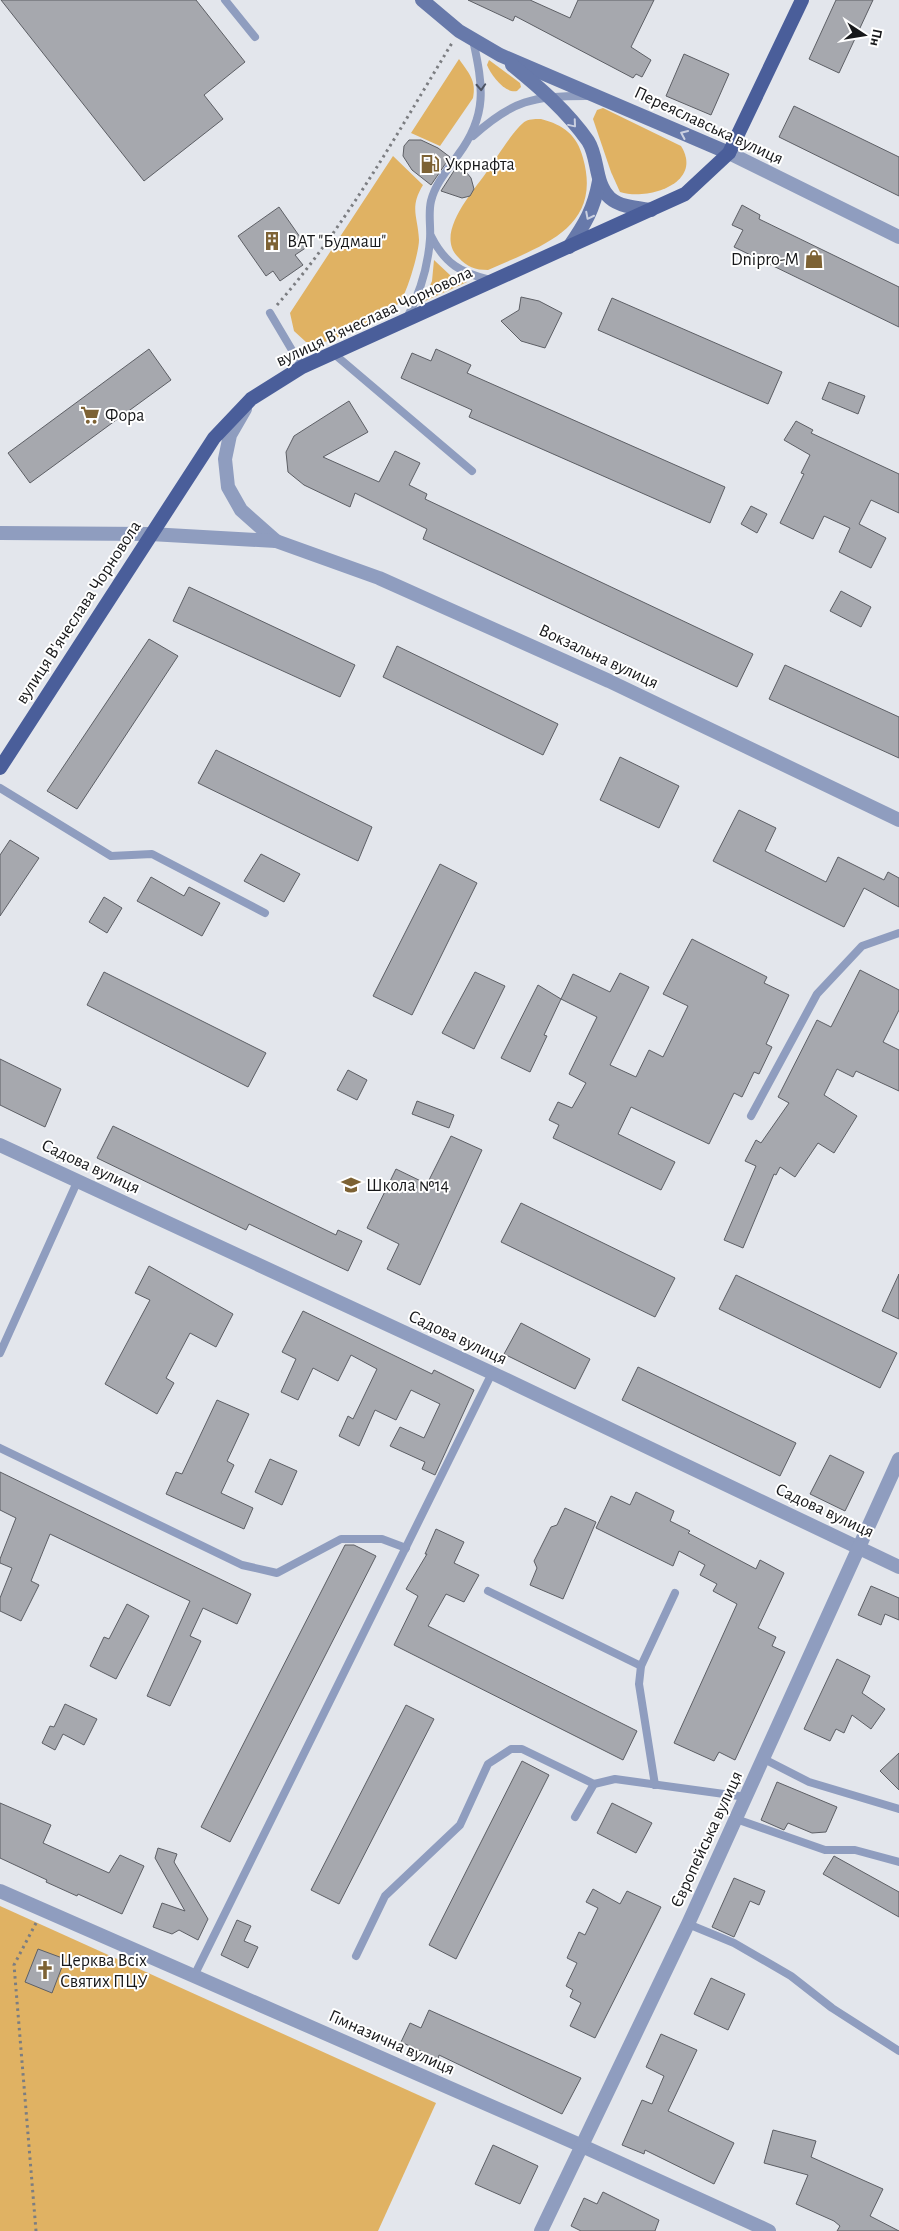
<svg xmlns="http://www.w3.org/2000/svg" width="899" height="2231" viewBox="0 0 899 2231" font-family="'Alegreya Sans',sans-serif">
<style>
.green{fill:#e0b263}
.building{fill:#a6a8ae;stroke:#5d5f65}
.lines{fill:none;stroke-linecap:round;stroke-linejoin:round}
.path{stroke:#7b7d81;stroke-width:3;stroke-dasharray:2.5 4;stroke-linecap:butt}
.service{stroke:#8f9dbf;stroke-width:8}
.minor{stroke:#8f9dbf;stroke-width:14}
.secondary{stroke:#6779aa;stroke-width:14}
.primary{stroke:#4a5e9a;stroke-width:14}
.oneway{stroke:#4d5464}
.oneway2{stroke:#cad0e1}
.labels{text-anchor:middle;stroke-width:4;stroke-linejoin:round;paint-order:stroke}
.street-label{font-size:18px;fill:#17181a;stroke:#fff}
.poi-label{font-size:18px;fill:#17181a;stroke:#fff;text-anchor:start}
</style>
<rect width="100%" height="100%" fill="#e3e6ec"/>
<g class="green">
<path d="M459 59C468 72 477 81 473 98L440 146 411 133Z"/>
<path d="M489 60 520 83 521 87 517 91C505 94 491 75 487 65Z"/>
<path d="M603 108 681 146C704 183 648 201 620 192L611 172 593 119 597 110Z"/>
<path d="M541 119C564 125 577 135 583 158 603 229 541 246 488 270 475 270 467 267 458 257 434 233 474 191 488 170 495 160 516 126 526 121 530 119 537 119 541 119Z"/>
<path d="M393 156 423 185C409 208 418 216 419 240 419 252 407 293 400 302 390 314 344 335 329 341 322 343 313 342 306 342L294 331 290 313Z"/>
<path d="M434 260 451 276 467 282 423 302 432 281Z"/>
<path d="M0 1906 436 2103 378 2231H0Z"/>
</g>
<g class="building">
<path d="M1 0H196L245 62 204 95 223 119 144 181Z"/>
<path d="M468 0H530L570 18 578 0H654L631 47 651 60 642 77 636 74 633 78 515 16 513 21Z"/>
<path d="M836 0H873L839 73 809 59Z"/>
<path d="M684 54 729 74 711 115 666 96Z"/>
<path d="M794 106 899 157V196L779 137Z"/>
<path d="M409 140H421L438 148 450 157 431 185 412 170 403 156 404 146Z"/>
<path d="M459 163 471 178 474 189 470 196 462 198 441 191Z"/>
<path d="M742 205 760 215 759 219 899 287V327L734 247 743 230 732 225Z"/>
<path d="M279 207 307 247 295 255 303 265 280 281 273 271 266 276 238 236Z"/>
<path d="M521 297 539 301 562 313 545 348 521 341 501 321 519 310Z"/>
<path d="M612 298 782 372 768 404 598 330Z"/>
<path d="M149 349 171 380 30 483 8 453Z"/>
<path d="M436 349 471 365 467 373 725 487 710 523 469 417 472 410 401 378 412 353 431 361Z"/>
<path d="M829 382 865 396 858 414 822 399Z"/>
<path d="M349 401 368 432 323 457 379 482 395 451 420 463 409 485 427 494 425 499 753 654 737 687 423 539 427 529 355 493 350 507 304 485 288 472 286 452 294 436Z"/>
<path d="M796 421 813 430 811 433 899 474V513L871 500 859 524 886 538 871 568 839 552 850 528 824 516 813 539 780 523 804 474 801 473 810 455 784 440Z"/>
<path d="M751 506 767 514 757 533 741 524Z"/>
<path d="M189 587 355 665 340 697 173 621Z"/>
<path d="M841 591 871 607 861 627 830 611Z"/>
<path d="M149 639 178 656 77 809 47 791Z"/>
<path d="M397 646 558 724 543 755 383 677Z"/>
<path d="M785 665 899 717V758L769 699Z"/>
<path d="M216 750 372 827 358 861 198 783Z"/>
<path d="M620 757 679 786 659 828 600 800Z"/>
<path d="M739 810 776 828 765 851 826 882 838 857 884 880 888 872 899 878V907L864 888 844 927 713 861Z"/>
<path d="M10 840 39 858 0 916V855Z"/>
<path d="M261 854 300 874 284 902 244 881Z"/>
<path d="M440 864 477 883 412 1015 373 996Z"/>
<path d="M151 877 184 896 189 887 220 903 202 936 137 901Z"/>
<path d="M104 897 122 908 107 933 89 922Z"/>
<path d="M692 939 767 977 764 983 789 995 766 1044 772 1047 759 1074 754 1072 742 1097 734 1093 709 1144 631 1107 618 1134 675 1162 661 1190 553 1138 559 1125 549 1120 558 1102 572 1108 586 1083 569 1074 597 1017 561 999 573 974 610 992 620 973 649 987 610 1065 636 1077 649 1050 663 1057 688 1006 663 994Z"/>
<path d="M860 970 899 990V1010L883 1042 899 1050V1091L856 1071 853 1077 837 1069 824 1095 857 1116 834 1153 818 1143 795 1177 780 1167 776 1175 774 1174 743 1248 724 1240 756 1166 745 1161 756 1140 761 1143 789 1103 778 1097 817 1020 831 1027Z"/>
<path d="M104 972 266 1053 248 1087 87 1005Z"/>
<path d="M475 972 505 986 474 1049 442 1033Z"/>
<path d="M538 985 561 999 544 1035 547 1036 530 1072 501 1058Z"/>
<path d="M0 1059 61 1089 45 1127 0 1105Z"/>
<path d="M348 1070 367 1080 357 1100 337 1090Z"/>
<path d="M417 1101 454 1115 449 1128 412 1114Z"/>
<path d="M113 1126 336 1235 338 1230 362 1241 348 1271 249 1224 246 1230 97 1158Z"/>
<path d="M451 1136 482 1150 420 1285 387 1269 399 1244 367 1228 396 1169 427 1184Z"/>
<path d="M521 1203 675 1278 655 1317 501 1242Z"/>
<path d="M149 1266 233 1314 216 1347 190 1333 166 1378 174 1383 157 1414 105 1384 150 1300 135 1293Z"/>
<path d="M899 1274V1319L882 1311Z"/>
<path d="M736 1275 897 1353 880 1388 719 1309Z"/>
<path d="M303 1311 432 1374 434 1370 474 1390 435 1475 422 1469 425 1462 390 1446 400 1427 424 1438 440 1404 411 1390 396 1420 375 1410 359 1446 339 1436 348 1416 353 1419 377 1369 351 1355 338 1381 313 1368 298 1400 281 1392 296 1359 282 1352Z"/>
<path d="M521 1323 590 1359 575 1389 504 1354Z"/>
<path d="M638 1367 796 1443 780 1476 622 1400Z"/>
<path d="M217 1400 249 1414 227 1461 234 1465 221 1493 253 1508 244 1529 166 1494 176 1472 182 1474Z"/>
<path d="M830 1455 864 1472 845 1511 810 1494Z"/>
<path d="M270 1459 297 1471 282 1505 255 1492Z"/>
<path d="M0 1472 251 1594 237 1624 203 1608 190 1636 201 1641 170 1706 147 1696 190 1601 50 1534 31 1581 39 1585 21 1621 0 1611V1598L12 1568 0 1563V1559L16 1518 0 1510Z"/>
<path d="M636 1492 674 1511 670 1521 690 1531 688 1533 756 1569 760 1560 784 1573 758 1628 776 1637 772 1646 785 1652 735 1760 719 1752 714 1761 674 1743 737 1604 713 1591 717 1584 700 1575 705 1565 679 1551 673 1566 596 1528 611 1496 630 1505Z"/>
<path d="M565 1508 596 1522 563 1599 530 1585 537 1568 534 1561 551 1527 557 1525Z"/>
<path d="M436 1529 464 1542 454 1563 479 1575 464 1602 446 1594 428 1626 637 1731 623 1760 394 1645 418 1596 406 1589 427 1554H425Z"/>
<path d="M345 1545H354L376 1556 230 1842 201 1827Z"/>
<path d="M871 1586 899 1598V1620L885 1614 881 1625 858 1615Z"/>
<path d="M127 1604 149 1616 116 1679 90 1666 104 1637 109 1639Z"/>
<path d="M837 1659 870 1676 862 1693 885 1709 871 1729 852 1715 844 1733 836 1729 830 1741 804 1729Z"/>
<path d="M65 1704 97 1719 84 1745 63 1734 55 1750 42 1743 50 1726 54 1727Z"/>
<path d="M406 1705 434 1719 339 1904 311 1890Z"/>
<path d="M899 1753V1790L880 1771Z"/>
<path d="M522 1761 549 1775 456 1959 429 1945Z"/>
<path d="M777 1782 837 1807 826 1832 812 1833 788 1823 784 1830 761 1820Z"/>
<path d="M0 1803 51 1825 43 1843 109 1873 120 1855 144 1866 122 1914 78 1894 77 1896 46 1882 47 1880 0 1858Z"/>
<path d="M612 1803 652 1823 636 1853 597 1833Z"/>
<path d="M158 1848 177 1854 174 1862 208 1919 198 1940 179 1930 172 1934 153 1927 162 1903 185 1911 155 1858Z"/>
<path d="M834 1856 899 1892V1917L823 1874Z"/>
<path d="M734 1878 765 1891 759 1905 750 1901 734 1937 712 1927Z"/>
<path d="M593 1889 620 1904 627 1891 661 1907 595 2038 570 2026 581 2003 570 1997 573 1990 566 1986 577 1963 567 1958 579 1932 585 1935 598 1908 586 1902Z"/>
<path d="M237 1920 251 1926 244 1941 258 1947 248 1968 221 1955Z"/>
<path d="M38 1949 65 1959 52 1993 25 1982Z"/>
<path d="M711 1978 745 1994 728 2030 694 2014Z"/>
<path d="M429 2010 581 2078 562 2114 439 2055 438 2059 401 2042 410 2023 421 2028Z"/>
<path d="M661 2034 697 2050 668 2111 734 2143 714 2184 645 2150 644 2154 622 2145 642 2100 652 2104 664 2076 646 2067Z"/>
<path d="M773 2130 816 2141 811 2157 883 2189 870 2216 899 2231H837L840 2226 834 2221 796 2204 808 2175 764 2163Z"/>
<path d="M493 2145 538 2166 520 2204 475 2184Z"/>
<path d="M603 2192 659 2220 655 2231H581L571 2226 584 2198 597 2204Z"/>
</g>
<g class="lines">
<g class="path">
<path d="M277 305C346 226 398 132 452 43"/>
<path d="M36 1923 14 1965 36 2231"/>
</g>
<g class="service">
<path d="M225 0 255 37"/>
<path d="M473 136C513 100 533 96 586 96"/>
<path d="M431 236C445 264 461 273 490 280"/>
<path d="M270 313 302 367"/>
<path d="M407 318C420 293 428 267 430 239 431 226 428 214 431 201 435 184 448 169 458 155 488 115 483 86 473 40"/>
<path d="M333 353 472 471"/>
<path d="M0 788 111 856 152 854 265 913"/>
<path d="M751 1116 817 994 862 946 899 933"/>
<path d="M0 1353 78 1180"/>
<path d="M0 1448 242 1565 277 1573 341 1539H382L406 1548"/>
<path d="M488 1591 641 1666"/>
<path d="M764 1759 809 1782 899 1809"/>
<path d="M655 1785 639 1684 641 1666 675 1593"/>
<path d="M575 1817 594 1784 615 1779 746 1797"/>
<path d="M736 1819 825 1850H855L899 1862"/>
<path d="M688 1924 734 1943 791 1976 832 2008 899 2051"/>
<path d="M356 1956 385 1896 460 1825 488 1764 511 1749H522L594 1784"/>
<path d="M194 1976 492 1373"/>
</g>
<g class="minor">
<path d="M729 153 899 237"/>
<path d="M245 409 230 435 225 459 228 487 241 510 276 541"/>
<path d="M0 533 150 534 276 541 379 578 609 681 899 820"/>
<path d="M0 1145 492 1373 899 1567"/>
<path d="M0 1891 580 2145 769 2231"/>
<path d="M541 2231 688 1924 899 1459"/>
</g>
<g class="secondary">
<path d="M422 0 459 31 500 55 729 153"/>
<path d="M512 65C540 88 567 111 588 141 599 158 594 183 610 198 620 207 638 208 651 210"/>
<path d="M569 247C585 224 594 209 599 181"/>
</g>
<path class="primary" d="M0 768 214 438 251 399 302 367 685 194 729 153 802 0"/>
</g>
<defs><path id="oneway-chevron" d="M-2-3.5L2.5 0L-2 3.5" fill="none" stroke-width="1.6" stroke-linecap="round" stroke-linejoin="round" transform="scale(1.25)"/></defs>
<use class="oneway" href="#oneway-chevron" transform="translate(481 87) rotate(87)"/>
<g class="oneway2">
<use href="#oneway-chevron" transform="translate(573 124) rotate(50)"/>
<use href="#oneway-chevron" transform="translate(684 134) rotate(-156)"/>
<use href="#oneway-chevron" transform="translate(589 216) rotate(117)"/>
</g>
<defs>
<g id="fuel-bare" transform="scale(1.5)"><path d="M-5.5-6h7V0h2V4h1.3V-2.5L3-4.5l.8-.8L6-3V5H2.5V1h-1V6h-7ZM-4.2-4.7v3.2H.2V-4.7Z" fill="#7d6234" stroke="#fff" stroke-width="2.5" paint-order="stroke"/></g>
<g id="building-bare" transform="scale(1.5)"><path d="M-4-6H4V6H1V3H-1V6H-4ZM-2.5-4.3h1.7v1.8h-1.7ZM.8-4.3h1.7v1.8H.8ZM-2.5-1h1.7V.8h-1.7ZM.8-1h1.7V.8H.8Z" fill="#7d6234" stroke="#fff" stroke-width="2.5" paint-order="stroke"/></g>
<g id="shop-bare" transform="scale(1.5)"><path d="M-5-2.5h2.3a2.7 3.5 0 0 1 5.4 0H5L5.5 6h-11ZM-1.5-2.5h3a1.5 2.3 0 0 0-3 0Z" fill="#7d6234" stroke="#fff" stroke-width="2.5" paint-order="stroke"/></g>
<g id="supermarket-bare" transform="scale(1.5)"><path d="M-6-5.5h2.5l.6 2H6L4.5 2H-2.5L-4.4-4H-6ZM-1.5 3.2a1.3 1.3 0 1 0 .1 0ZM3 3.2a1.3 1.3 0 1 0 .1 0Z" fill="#7d6234" stroke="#fff" stroke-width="2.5" paint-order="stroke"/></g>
<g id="school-bare" transform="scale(1.5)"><path d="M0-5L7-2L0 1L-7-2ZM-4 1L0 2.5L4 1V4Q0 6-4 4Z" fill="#7d6234" stroke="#fff" stroke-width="2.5" paint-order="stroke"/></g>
<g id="church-bare" transform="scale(1.5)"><path d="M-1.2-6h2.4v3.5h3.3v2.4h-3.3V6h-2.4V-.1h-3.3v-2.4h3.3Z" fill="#7d6234" stroke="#fff" stroke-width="2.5" paint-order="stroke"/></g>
</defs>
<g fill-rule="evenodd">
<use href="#fuel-bare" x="430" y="164"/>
<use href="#building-bare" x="272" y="241"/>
<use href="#shop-bare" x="814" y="259"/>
<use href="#supermarket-bare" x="90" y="415"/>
<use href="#school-bare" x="351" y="1185"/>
<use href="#church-bare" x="45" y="1970"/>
</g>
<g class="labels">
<g class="street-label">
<text transform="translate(709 125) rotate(25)" y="6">Переяславська вулиця</text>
<text transform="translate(374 316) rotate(-25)" y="6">вулиця В'ячеслава Чорновола</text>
<text transform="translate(78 612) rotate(-57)" y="6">вулиця В'ячеслава Чорновола</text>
<text transform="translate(599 656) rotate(25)" y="6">Вокзальна вулиця</text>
<text transform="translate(91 1166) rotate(25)" y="6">Садова вулиця</text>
<text transform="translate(458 1337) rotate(25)" y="6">Садова вулиця</text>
<text transform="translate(825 1510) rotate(25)" y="6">Садова вулиця</text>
<text transform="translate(706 1839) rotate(-65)" y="6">Європейська вулиця</text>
<text transform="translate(392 2042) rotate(24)" y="6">Гімназична вулиця</text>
</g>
<g class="poi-label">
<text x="445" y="170">Укрнафта</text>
<text x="287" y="247">ВАТ "Будмаш"</text>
<text x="799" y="265" text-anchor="end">Dnipro-M</text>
<text x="105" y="421">Фора</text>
<text x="366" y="1191">Школа №14</text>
<text x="60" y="1966">Церква Всіх<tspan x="60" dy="21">Святих ПЦУ</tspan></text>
</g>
</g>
<g transform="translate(864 35) rotate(102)" stroke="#ffffff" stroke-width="4" paint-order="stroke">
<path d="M0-4L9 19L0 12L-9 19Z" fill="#17181a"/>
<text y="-8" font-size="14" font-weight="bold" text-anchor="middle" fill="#17181a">Пн</text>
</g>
</svg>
